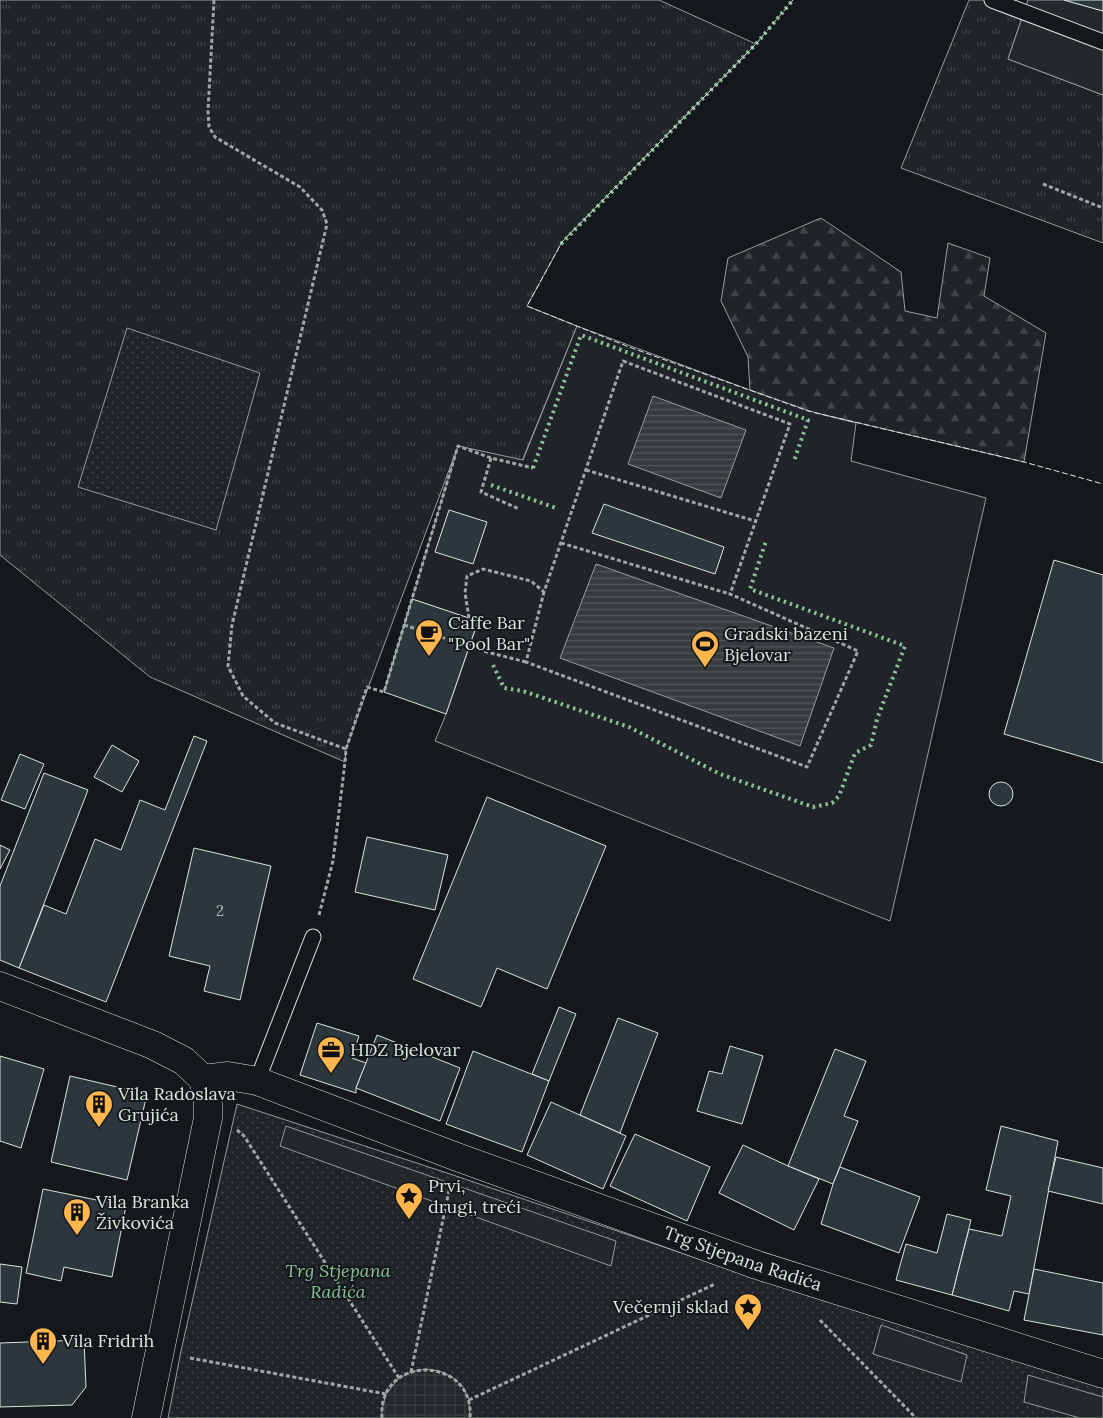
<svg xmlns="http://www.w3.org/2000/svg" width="1103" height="1418" viewBox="0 0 1103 1418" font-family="Lora,serif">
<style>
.grass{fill:url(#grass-tufts);stroke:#939e99}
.forest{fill:url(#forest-firs);stroke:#939e99}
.park{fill:url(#park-dots);stroke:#939e99}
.garden{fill:#202428;stroke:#939e99}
.parking{fill:#24282b;stroke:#939e99}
.plaza{fill:url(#plaza-grid);stroke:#939e99}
.water{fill:url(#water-rules);stroke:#939e99}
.building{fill:#2c363c;stroke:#d8e6dc}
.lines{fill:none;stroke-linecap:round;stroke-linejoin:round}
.service-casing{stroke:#d8e6dc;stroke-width:17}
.minor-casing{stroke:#d8e6dc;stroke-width:29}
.path{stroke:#9da8a2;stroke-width:3;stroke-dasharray:4 2.5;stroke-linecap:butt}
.service{stroke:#14181c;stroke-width:15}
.minor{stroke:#14181c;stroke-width:28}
.hedge{stroke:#8ac095;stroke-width:4;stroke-dasharray:2.5 4;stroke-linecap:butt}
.fence{stroke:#d8e6dc;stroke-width:1;stroke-dasharray:6 2.5;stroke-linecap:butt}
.labels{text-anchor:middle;stroke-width:4;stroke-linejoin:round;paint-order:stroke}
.number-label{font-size:15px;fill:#adbab4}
.poi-label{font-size:18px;fill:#d8e6dc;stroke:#14181c;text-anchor:start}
.street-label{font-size:18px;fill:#d8e6dc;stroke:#14181c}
.park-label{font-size:18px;font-style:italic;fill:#8ac095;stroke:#14181c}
</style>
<defs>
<pattern id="grass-tufts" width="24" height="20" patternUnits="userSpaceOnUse" patternTransform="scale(1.25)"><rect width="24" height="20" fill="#202428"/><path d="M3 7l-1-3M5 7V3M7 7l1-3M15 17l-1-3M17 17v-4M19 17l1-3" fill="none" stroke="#404447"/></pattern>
<pattern id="forest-firs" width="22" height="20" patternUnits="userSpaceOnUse" patternTransform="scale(1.25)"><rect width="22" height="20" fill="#202428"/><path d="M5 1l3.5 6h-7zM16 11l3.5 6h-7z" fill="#404447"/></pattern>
<pattern id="park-dots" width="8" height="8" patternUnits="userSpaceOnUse" patternTransform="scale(1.25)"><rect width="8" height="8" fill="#202428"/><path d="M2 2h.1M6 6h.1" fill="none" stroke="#404447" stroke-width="1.8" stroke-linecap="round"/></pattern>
<pattern id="plaza-grid" width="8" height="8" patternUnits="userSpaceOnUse" patternTransform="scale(1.25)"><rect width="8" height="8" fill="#24282b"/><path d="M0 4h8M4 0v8" fill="none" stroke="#393d3f"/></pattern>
<pattern id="water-rules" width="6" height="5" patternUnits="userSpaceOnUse" patternTransform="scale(1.25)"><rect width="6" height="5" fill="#363b3e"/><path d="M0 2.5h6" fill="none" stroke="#525759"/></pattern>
</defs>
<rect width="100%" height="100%" fill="#14181c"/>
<g class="grass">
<path d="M0 0H659L756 44 562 242 527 306 577 326 522 461 458 446 358 715 346 749 345 762 150 677 0 555Z"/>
<path d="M969 0H992L1024 12 1008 59 1103 95V243L901 168Z"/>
</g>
<path class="forest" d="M821 218 901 272 905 311 937 318 948 243 990 258 984 296 1046 333 1024 462 808 411 750 390 748 357 721 301 728 258Z"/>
<g class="park">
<path d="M127 328 260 373 216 530 78 487Z"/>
<path d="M237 1104 453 1175 784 1288 1103 1388V1418H168L181 1351Z"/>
</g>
<path class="garden" d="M577 326 750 390 816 413 856 423 851 461 986 498 890 921 435 741 446 714 478 622 412 599 458 446 523 460Z"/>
<g class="parking">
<path d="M1028 0H1064L1103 11V95L1008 59Z"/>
<path d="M286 1126 616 1241 611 1266 280 1146Z"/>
<path d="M881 1325 967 1355 961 1382 873 1354Z"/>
<path d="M1028 1375 1103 1397V1418H1080L1024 1402Z"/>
</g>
<path class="plaza" d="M425 1369 439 1371 452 1377 463 1387 469 1400 470 1418H382V1409L386 1394 399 1378 411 1372Z"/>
<g class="water">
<path d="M653 396 746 430 721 498 628 464Z"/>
<path d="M596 564 834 648 800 746 560 658Z"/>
</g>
<g class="building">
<path d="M1064 0H1103V11Z"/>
<path d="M604 504 724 547 715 574 592 533Z"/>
<path d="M449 510 487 522 473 564 435 552Z"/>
<path d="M1054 560 1103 575V763L1004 734Z"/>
<path d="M412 599 478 621 446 714 384 692Z"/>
<path d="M194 736 207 741 106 1002 19 968 44 905 66 914 95 839 121 850 140 800 165 810Z"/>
<path d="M112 745 139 761 122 792 94 777Z"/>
<path d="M20 754 44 764 25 809 1 800Z"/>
<path d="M44 773 88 790 19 968 0 960V886Z"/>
<circle cx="1001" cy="794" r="12"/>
<path d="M487 797 606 846 547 989 497 968 481 1007 413 979Z"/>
<path d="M367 837 448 855 435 910 355 892Z"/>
<path d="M0 845 10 850 0 869Z"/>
<path d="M194 848 271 866 240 1000 204 991 210 966 169 956Z"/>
<path d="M559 1007 576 1014 549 1081 532 1074Z"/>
<path d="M618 1018 658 1033 620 1133 580 1115Z"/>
<path d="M317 1023 359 1036 352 1058 366 1063 356 1088V1093L300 1075Z"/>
<path d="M377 1035 460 1068 440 1121 356 1088Z"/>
<path d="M730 1046 763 1056 742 1124 697 1111 709 1071 722 1074Z"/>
<path d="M835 1049 866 1061 844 1116 858 1121 833 1184 788 1166Z"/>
<path d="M473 1051 549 1081 522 1152 446 1124Z"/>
<path d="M0 1056 44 1069 21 1148 0 1141Z"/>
<path d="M70 1076 147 1094 127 1180 51 1162Z"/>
<path d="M551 1102 626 1136 603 1189 527 1155Z"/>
<path d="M1001 1126 1058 1141 1029 1294 1014 1291 1009 1311 952 1295 969 1229 1002 1236 1011 1196 986 1190Z"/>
<path d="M635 1134 710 1167 687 1221 610 1186Z"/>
<path d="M743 1145 788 1166 819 1179 794 1230 719 1193Z"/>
<path d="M1056 1157 1103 1168V1204L1048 1191Z"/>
<path d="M840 1167 920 1197 899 1253 821 1224 833 1184Z"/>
<path d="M43 1189 126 1206 112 1277 64 1267 61 1281 26 1273Z"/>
<path d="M947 1214 971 1220 952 1295 896 1280 906 1244 937 1253Z"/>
<path d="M0 1264 22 1267 17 1304 0 1302Z"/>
<path d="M1034 1269 1103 1283V1335L1024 1320Z"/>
<path d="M84 1340 86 1387 72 1405 0 1407V1343Z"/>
</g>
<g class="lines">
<g class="service-casing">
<g id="service">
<path d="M992 0 1103 42"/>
<path d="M257 1081 313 937"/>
</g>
</g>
<g class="minor-casing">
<g id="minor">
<path d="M0 986 153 1045 184 1061 203 1079"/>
<path id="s1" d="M203 1079 228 1076 257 1081 457 1157 757 1265 1103 1374"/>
<path d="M146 1418 208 1118V1098L203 1079"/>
</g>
</g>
<g class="path">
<path d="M214 0 208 111 209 127 215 137 300 187 322 210 327 224 232 625 228 666 243 696 275 723 346 749"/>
<path d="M1043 184 1103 208"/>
<path d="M491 458 481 492 519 509"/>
<path d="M586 470 755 521"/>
<path d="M561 543 730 594"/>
<path d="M469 618 465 593 467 576 483 569 531 581 544 592 623 361 790 424 730 594 858 651 807 767 526 662 544 592"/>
<path d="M404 625 483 651 526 662"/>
<path d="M319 915 333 861 345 762 346 749 367 687 384 692 458 446 491 458 533 468"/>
<path d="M237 1130 244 1136 399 1378"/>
<path d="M820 1320 916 1418"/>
<path d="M190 1358 386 1394"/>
<path d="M411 1372 450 1186"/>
<path d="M469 1400 715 1284"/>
<path d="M382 1418C377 1353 475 1355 470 1418"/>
</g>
<use href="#service" class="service"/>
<use href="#minor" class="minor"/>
<g class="hedge">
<path d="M561 244 756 44 793 0"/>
<path d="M533 468 581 335 808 420 794 461"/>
<path d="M491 485 556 508"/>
<path d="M493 665 504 688 523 691 629 727 720 774 813 807 832 803 839 796 855 753 871 745 877 719 905 646 750 589 766 541"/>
</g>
<path class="fence" d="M793 0 756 44 562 242 527 306 629 347 808 411 1024 462 1103 484"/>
</g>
<defs>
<g id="cafe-pin" transform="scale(1.4375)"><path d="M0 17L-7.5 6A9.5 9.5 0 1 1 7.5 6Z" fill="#ffb74d" stroke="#14181c"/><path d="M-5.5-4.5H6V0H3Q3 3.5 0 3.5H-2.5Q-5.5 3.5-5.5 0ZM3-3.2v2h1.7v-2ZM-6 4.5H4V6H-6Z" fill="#111"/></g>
<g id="stadium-pin" transform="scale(1.4375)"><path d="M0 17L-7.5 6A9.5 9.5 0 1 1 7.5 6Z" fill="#ffb74d" stroke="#14181c"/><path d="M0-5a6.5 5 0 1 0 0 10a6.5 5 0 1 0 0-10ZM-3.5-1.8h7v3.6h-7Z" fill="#111"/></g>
<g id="office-pin" transform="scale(1.4375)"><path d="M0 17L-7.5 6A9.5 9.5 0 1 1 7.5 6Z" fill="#ffb74d" stroke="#14181c"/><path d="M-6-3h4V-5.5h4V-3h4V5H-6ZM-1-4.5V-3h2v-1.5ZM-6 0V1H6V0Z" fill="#111"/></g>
<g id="building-pin" transform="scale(1.4375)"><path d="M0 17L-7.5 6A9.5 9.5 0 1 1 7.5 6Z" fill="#ffb74d" stroke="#14181c"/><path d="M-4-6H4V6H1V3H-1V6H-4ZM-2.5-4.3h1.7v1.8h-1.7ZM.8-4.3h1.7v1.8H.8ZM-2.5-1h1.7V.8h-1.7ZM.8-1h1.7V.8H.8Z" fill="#111"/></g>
<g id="sight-pin" transform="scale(1.4375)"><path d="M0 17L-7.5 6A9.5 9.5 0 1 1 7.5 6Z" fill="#ffb74d" stroke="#14181c"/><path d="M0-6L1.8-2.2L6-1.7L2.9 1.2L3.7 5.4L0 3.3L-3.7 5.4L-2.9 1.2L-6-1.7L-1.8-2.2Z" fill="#111"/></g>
</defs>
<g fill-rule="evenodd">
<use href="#cafe-pin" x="429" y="633"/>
<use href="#stadium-pin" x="705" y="644"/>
<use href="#office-pin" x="331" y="1050"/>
<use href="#building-pin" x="99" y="1104"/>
<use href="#sight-pin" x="409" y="1196"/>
<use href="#building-pin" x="77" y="1212"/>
<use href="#sight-pin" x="748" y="1307"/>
<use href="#building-pin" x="43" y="1341"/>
</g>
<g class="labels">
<g class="number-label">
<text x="220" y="916">2</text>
</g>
<g class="poi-label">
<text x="448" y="629">Caffe Bar<tspan x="448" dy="21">"Pool Bar"</tspan></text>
<text x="724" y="640">Gradski bazeni<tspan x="724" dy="21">Bjelovar</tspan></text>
<text x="350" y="1056">HDZ Bjelovar</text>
<text x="118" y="1100">Vila Radoslava<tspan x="118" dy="21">Grujića</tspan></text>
<text x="428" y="1192">Prvi,<tspan x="428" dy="21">drugi, treći</tspan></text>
<text x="96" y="1208">Vila Branka<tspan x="96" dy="21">Živkovića</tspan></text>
<text x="729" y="1313" text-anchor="end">Večernji sklad</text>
<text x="62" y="1347">Vila Fridrih</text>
</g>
<g class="street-label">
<text dy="6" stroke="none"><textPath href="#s1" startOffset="572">Trg Stjepana Radića</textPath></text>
</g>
<g class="park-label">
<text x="338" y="1277">Trg Stjepana<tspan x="338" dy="21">Radića</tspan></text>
</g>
</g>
</svg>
